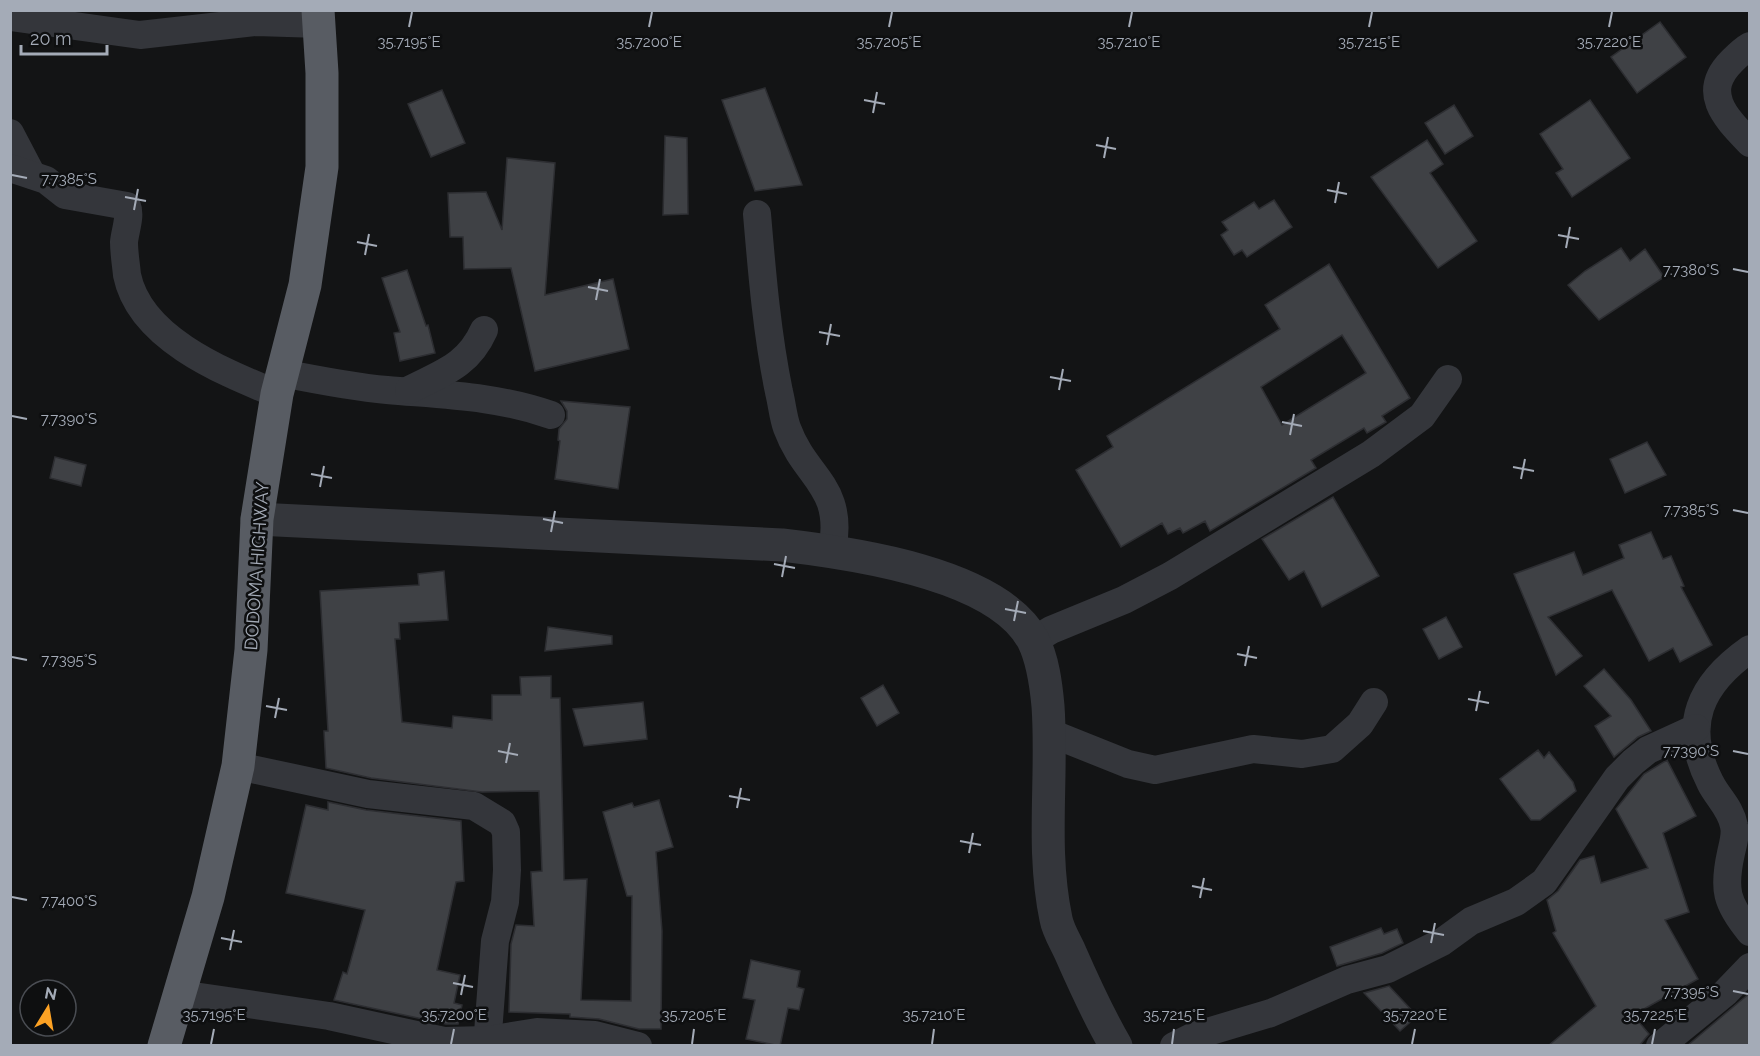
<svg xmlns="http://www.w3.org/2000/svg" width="1760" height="1056" viewBox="0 0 1760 1056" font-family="Raleway,sans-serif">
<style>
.building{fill:#3f4145;stroke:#2d2e32;stroke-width:1.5;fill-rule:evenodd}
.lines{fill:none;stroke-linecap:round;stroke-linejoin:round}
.minor{stroke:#34363b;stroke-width:28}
.tertiary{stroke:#34363b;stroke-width:33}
.trunk{stroke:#585c63;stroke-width:33}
.ticks{fill:none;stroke:#a4abb7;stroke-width:2}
.labels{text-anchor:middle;stroke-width:5;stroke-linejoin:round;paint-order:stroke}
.street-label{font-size:18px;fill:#a4abb7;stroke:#0e0f10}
.ticks-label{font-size:15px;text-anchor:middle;fill:#a4abb7;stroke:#0e0f10;stroke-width:5;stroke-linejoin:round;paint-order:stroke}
</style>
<rect width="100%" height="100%" fill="#131415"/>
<g class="building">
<path d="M1660 22 1686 57 1637 93 1611 57Z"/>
<path d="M765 88 802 185 755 191 722 100Z"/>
<path d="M442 90 465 143 431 157 408 104Z"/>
<path d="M1590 100 1630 158 1572 197 1556 173 1563 169 1540 134Z"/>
<path d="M1454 105 1473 136 1445 154 1425 123Z"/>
<path d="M665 136 687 138 688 214 663 215Z"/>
<path d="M1427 140 1443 164 1430 173 1477 241 1438 268 1371 177Z"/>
<path d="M507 158 555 163 545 295 613 279 629 349 535 371 511 268 464 269 463 237H450L448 193 486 192 502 230Z"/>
<path d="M1274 200 1292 227 1247 257 1242 250 1234 255 1221 235 1228 230 1222 222 1254 202 1259 209Z"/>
<path d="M1621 248 1630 261 1645 249 1664 277 1599 320 1568 285 1585 271Z"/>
<path d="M1329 264 1410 398 1382 416 1386 422 1367 433 1364 428 1311 460 1316 468 1210 531 1205 521 1183 533 1180 528 1168 534 1162 523 1121 547 1076 470 1113 447 1107 436 1280 329 1265 305ZM1342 335 1366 373 1282 425 1261 387Z"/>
<path d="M407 270 426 326 428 325 435 353 400 361 394 333 400 332 382 278Z"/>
<path d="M561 401 630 407 618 489 555 479 560 441 558 440 559 429 567 419V411Z"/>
<path d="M1647 442 1666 475 1625 493 1610 459Z"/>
<path d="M55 457 86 465 81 486 50 478Z"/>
<path d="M1333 497 1379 576 1322 607 1304 571 1289 580 1262 539Z"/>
<path d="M1651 532 1663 559 1671 556 1684 586 1681 587 1712 645 1680 662 1673 648 1649 661 1612 590 1548 617 1582 656 1556 675 1514 574 1574 552 1583 575 1624 558 1619 545Z"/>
<path d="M444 571 448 620 399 623 400 639H395L402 722 452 728 453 716 492 720V695H521L520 677 551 676V698H560L564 880 587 879 581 1000 631 1001 632 896H627L603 812 632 803 634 807 659 800 673 847 656 852 662 931 661 1029H639L599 1019 570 1017V1014L509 1012 511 944 516 925 534 926 531 872 542 871 539 791 482 792 371 778 326 768 324 731H328L320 591 419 585 418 574Z"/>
<path d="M1446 617 1462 647 1439 659 1423 629Z"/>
<path d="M548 627 612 636V644L545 651Z"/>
<path d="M1604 669 1631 700 1651 731 1638 737 1614 757 1595 726 1611 716 1584 686Z"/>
<path d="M883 685 899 713 877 726 861 698Z"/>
<path d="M643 702 647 739 584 746 573 709Z"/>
<path d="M1538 750 1544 758 1549 752 1573 782 1576 791 1540 820H1531L1500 779Z"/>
<path d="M1667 760 1696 816 1663 833 1689 912 1665 920 1698 979 1633 1015 1649 1034 1639 1046H1548L1596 1006 1553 933 1556 931 1547 900 1558 891 1580 860 1594 856 1601 883 1648 868 1616 809 1644 774Z"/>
<path d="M328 802 366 810 461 821 464 881 456 882 437 970 460 975 454 1003 462 1005 458 1024H446L334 1000 343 972 347 974 365 910 286 893 306 805 328 810Z"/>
<path d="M1381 928 1384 934 1397 929 1403 943 1382 953 1337 966 1330 947Z"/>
<path d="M751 960 800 971 797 987 804 989 799 1010 788 1008 780 1046 746 1039 755 1000 743 998Z"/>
<path d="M1389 986 1417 1016 1400 1031 1364 993Z"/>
<path d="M1749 994V1046H1687L1739 1002Z"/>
</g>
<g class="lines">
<g class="minor">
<path d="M10 17 140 35 256 22 320 24"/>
<path d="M1750 46C1743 50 1738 55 1732 61 1700 93 1726 118 1750 143"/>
<path d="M10 133 32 175"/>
<path d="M10 168 46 180 65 195 127 206C131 216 125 231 124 242 124 253 126 264 127 275 140 339 224 372 277 394"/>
<path d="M757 214C762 273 767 334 779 392 782 404 783 417 787 428 806 480 845 485 832 552"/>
<path d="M282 373C317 380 352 387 387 390 444 395 497 396 551 415"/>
<path d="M409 390C442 373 468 366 484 330"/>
<path d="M1033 641 1051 630 1124 600 1170 576 1371 454 1422 416 1448 379"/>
<path d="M1750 649C1700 684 1681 725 1710 782 1717 797 1731 808 1734 826 1736 834 1733 844 1731 853 1723 889 1726 903 1750 932"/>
<path d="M1048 732 1128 764 1155 770 1253 749 1302 754 1332 749 1360 724 1374 702"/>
<path d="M238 766 368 794 474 806 502 823 506 832 507 870 505 902 495 941 487 1046"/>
<path d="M180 994 329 1016 444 1041 488 1040 537 1032 595 1035 638 1046"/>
<path d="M1174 1046 1194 1036 1271 1013 1347 980 1388 969 1442 942 1471 921 1516 902 1544 882 1617 778 1633 762 1648 750 1696 728"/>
<path d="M1660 1046 1725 993 1750 967"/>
</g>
<path class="tertiary" d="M257 519 782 545C851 553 997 573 1033 640 1043 660 1046 684 1048 706 1053 777 1041 848 1056 919 1058 930 1065 941 1070 952 1084 984 1098 1015 1116 1046"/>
<path class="trunk" d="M164 1046 208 897 238 766 251 650 257 519 277 394 305 285 322 167V73L318 10"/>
</g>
<path class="ticks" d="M409 27 412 12M649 27 652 12M889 27 892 12M1129 27 1132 12M1369 27 1372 12M1609 27 1612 12M864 100 885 104M873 113 877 92M1096 145 1116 149M1104 158 1108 137M12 175 27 178M1327 190 1347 194M125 197 146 201M1335 203 1339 182M134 210 138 189M1558 235 1579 239M357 242 377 246M1566 248 1570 227M365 255 369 234M1733 269 1748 272M588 287 608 291M596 300 600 279M819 332 840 336M827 345 831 324M1050 377 1071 381M1059 390 1063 369M12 416 27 419M1282 422 1302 426M1290 435 1294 414M1513 467 1534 471M311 474 332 478M1521 479 1525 459M320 487 324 466M1733 510 1748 513M543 519 563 523M551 532 555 511M774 564 795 568M782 577 786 556M1005 609 1026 613M1014 621 1018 601M1237 654 1257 658M12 657 27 660M1245 666 1249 646M1468 699 1489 703M266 706 287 710M1476 711 1480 691M275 718 279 698M498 751 518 755M1733 751 1748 754M506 763 510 743M729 796 750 800M737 808 741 788M960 841 981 845M969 853 973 833M1192 886 1212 890M12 897 27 900M1200 898 1204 878M1423 931 1444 935M221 938 242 942M1431 943 1435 923M230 950 234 930M453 983 473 987M1733 991 1748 994M461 995 465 975M211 1044 214 1029M451 1044 454 1029M692 1044 694 1029M932 1044 934 1029M1172 1044 1174 1029M1412 1044 1415 1029M1652 1044 1655 1029"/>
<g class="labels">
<g class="street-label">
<text transform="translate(257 566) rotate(-86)" y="6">DODOMA HIGHWAY</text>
</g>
</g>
<g class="ticks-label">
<text x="1129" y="47">35.7210°E</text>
<text x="1369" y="47">35.7215°E</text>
<text x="1609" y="47">35.7220°E</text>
<text x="409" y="47">35.7195°E</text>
<text x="649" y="47">35.7200°E</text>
<text x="889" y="47">35.7205°E</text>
<text x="69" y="184">7.7385°S</text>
<text x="1691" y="275">7.7380°S</text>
<text x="69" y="424">7.7390°S</text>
<text x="1691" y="515">7.7385°S</text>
<text x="69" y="665">7.7395°S</text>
<text x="1691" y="756">7.7390°S</text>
<text x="69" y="906">7.7400°S</text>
<text x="1691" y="997">7.7395°S</text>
<text x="214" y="1020">35.7195°E</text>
<text x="454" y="1020">35.7200°E</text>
<text x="694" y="1020">35.7205°E</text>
<text x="934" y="1020">35.7210°E</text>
<text x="1174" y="1020">35.7215°E</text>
<text x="1415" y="1020">35.7220°E</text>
<text x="1655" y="1020">35.7225°E</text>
</g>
<rect width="1760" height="1056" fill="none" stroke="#a4abb7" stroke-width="24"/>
<g transform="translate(48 1008) rotate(11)"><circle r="28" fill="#0e0f10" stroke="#4a4d53" stroke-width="1.5"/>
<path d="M0-4.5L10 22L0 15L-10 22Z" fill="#fda224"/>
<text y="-9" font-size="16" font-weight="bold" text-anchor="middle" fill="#a4abb7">N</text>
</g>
<path d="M21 45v9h86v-9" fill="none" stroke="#a4abb7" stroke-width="3"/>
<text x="30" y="45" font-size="18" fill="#a4abb7" stroke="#0e0f10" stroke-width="4.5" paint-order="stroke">20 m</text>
</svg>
